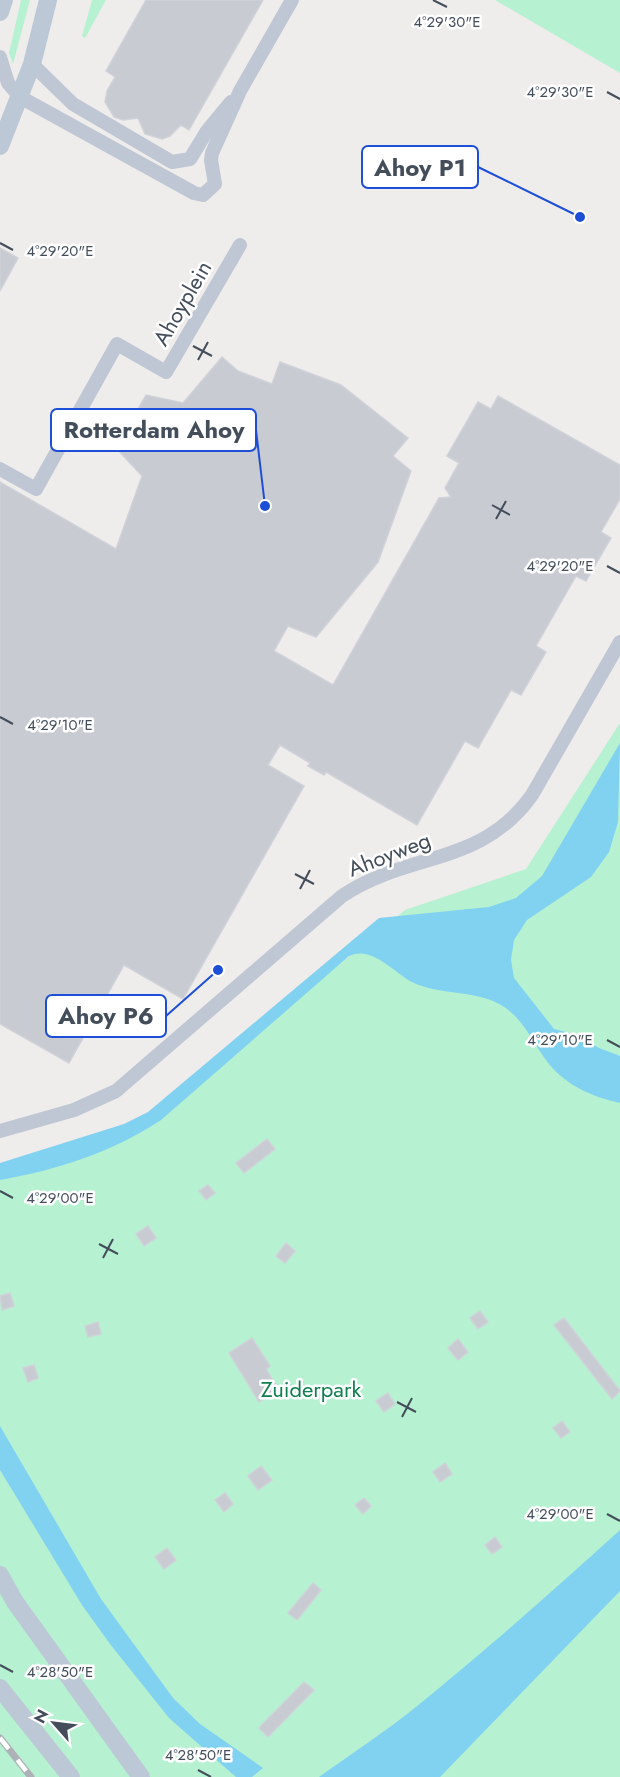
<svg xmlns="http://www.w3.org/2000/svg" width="620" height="1777" viewBox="0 0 620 1777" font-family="Jost,sans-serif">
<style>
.green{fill:#b6f1d1}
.water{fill:#81d1f1}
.building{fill:#c9cbd2;stroke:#d0d2d9;stroke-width:1.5}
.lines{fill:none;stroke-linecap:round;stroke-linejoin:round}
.street{stroke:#bec7d3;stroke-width:14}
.secondary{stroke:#bdc8d7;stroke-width:18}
.rail-casing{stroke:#aeb1b7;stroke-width:7}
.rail{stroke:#fff;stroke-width:4.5;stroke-dasharray:14;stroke-linecap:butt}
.ticks{fill:none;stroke:#444e5b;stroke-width:2}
.labels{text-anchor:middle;stroke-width:5;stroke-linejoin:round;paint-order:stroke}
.street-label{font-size:22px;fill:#444e5b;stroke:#fff}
.park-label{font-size:22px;fill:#118050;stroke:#fff}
.ticks-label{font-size:15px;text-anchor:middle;fill:#444e5b;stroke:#fff;stroke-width:5;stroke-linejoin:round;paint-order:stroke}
.leader{fill:none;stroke:#1d4ed8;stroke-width:2}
.callout-dot{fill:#1d4ed8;stroke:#fff;stroke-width:2}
.callout{fill:#fff;stroke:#1d4ed8;stroke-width:2}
.callout-label{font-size:24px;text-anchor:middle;font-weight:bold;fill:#444e5b}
</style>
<rect width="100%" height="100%" fill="#efecec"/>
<g class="green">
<path d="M21 0H30L13 64 9 53Z"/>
<path d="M92 0H106L85 38 82 36Z"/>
<path d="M495 0H620V73Z"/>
<path d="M620 723V1777H0V1167L125 1129 269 1023 405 910 526 869Z"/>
</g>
<g class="water">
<path d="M620 743 618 822 609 852 591 877 527 920 514 940 511 960 514 978 554 1029 574 1034 599 1048 620 1056V1103C593 1097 567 1086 549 1064 533 1044 524 1018 501 1005 474 989 440 996 412 982 393 972 372 945 349 956L161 1120C113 1152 57 1170 0 1180V1163L124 1124 148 1112 379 918 489 907 516 898 542 876Z"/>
<path d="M0 1426 101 1599 173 1698 200 1724 263 1768 252 1777H236L169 1718 110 1644 82 1605 0 1470Z"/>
<path d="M620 1530V1591L440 1777H319C351 1754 385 1732 416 1707 486 1650 553 1591 620 1530Z"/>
</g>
<g class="building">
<path d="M146 0H263L189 130 181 125 170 136 162 139 145 134 138 118 123 120 114 117 105 102 107 91 115 77 106 71Z"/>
<path d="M0 248 18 258 0 291Z"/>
<path d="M222 357 238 371 272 384 280 362 341 385 408 438 393 456 411 471 378 562 316 637 288 626 274 651 333 685 439 498 451 497 445 488 459 463 447 456 478 402 491 409 498 396 620 465V499L601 532 611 538 586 581 576 576 536 646 546 652 521 695 511 690 478 748 465 741 417 825 326 772 324 775 308 766 310 763 280 745 268 765 304 786 183 999 124 965 69 1063 0 1024V482L116 549 142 476 116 448 146 395 183 403Z"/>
<path d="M267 1139 275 1149 244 1173 236 1163Z"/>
<path d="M208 1185 215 1193 206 1200 199 1191Z"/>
<path d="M148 1226 156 1238 144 1246 136 1234Z"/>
<path d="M286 1243 295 1251 285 1263 276 1256Z"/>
<path d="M10 1293 14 1306 2 1310 0 1296Z"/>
<path d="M480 1311 488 1322 478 1329 470 1318Z"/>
<path d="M564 1318 620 1391 612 1399 554 1325Z"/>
<path d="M98 1322 101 1334 88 1337 85 1326Z"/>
<path d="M252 1338 270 1366 266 1369 279 1390 259 1402 229 1353Z"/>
<path d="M458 1339 468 1352 458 1360 448 1348Z"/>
<path d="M34 1365 38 1378 28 1382 23 1368Z"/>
<path d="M388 1393 395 1404 384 1412 376 1401Z"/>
<path d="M562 1421 570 1432 561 1438 553 1428Z"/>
<path d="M445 1463 452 1474 440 1482 433 1472Z"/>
<path d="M261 1466 272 1480 258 1490 248 1476Z"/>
<path d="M225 1493 233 1504 224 1512 215 1500Z"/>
<path d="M364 1498 371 1506 363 1514 355 1505Z"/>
<path d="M495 1537 502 1547 492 1554 485 1545Z"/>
<path d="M167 1548 176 1560 164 1569 155 1557Z"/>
<path d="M313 1583 321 1590 297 1620 288 1613Z"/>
<path d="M304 1682 314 1690 268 1737 259 1728Z"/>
</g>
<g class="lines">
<g class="street">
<path d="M0 57 8 83 20 97 194 193 203 195 215 184 211 160 212 153 240 91 292 0"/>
<path d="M32 64 73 104 172 162 190 159 207 131 231 102"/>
<path d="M0 469 36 489 117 344 166 372 240 245"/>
<path d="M0 1131 74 1110 116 1091 342 896C409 851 481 867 532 795L620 642"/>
</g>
<g class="secondary">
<path d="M0 12 4 0"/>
<path d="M0 146 32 64 48 0"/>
<path d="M0 1575 15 1602 141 1777"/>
<path d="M0 1688 71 1777"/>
</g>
<g class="rail-casing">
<path id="rail" d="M0 1738 31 1777"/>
</g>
<use href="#rail" class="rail"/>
</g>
<path class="ticks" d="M433 0 447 7M607 92 620 99M0 243 13 250M193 346 212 356M198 360 208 342M492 505 510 515M496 519 506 501M607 566 620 573M0 717 13 724M295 874 314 884M300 889 310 870M607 1040 620 1047M0 1191 13 1198M99 1244 118 1254M103 1258 113 1239M397 1402 416 1412M402 1417 412 1398M607 1514 620 1521M0 1665 13 1672M198 1770 211 1777"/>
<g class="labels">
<g class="street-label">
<text transform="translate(182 303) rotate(-60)" y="8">Ahoyplein</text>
<text transform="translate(389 854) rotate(-21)" y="8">Ahoyweg</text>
</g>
<g class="park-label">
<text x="311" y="1397">Zuiderpark</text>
</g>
</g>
<g class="ticks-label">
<text x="447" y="27">4°29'30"E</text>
<text x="560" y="97">4°29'30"E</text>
<text x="60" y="256">4°29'20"E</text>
<text x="560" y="571">4°29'20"E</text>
<text x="60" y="730">4°29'10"E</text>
<text x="560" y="1045">4°29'10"E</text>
<text x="60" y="1203">4°29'00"E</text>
<text x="560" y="1519">4°29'00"E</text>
<text x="60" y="1677">4°28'50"E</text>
<text x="198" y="1760">4°28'50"E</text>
</g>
<path class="leader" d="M580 217L478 167M265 506L256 430M218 970L166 1016"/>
<g class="callout-dot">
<circle cx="580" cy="217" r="6"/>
<circle cx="265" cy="506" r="6"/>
<circle cx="218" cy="970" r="6"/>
</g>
<g class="callout">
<rect x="362" y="146" width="116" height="42" rx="6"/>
<rect x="51" y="409" width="205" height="42" rx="6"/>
<rect x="46" y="995" width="120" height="42" rx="6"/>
</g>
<g class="callout-label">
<text x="420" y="176">Ahoy P1</text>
<text x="154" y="438">Rotterdam Ahoy</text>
<text x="106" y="1024">Ahoy P6</text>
</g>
<g transform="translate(54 1723) rotate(298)" stroke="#ffffff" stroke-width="4.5" paint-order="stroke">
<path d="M0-4.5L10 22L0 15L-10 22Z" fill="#444e5b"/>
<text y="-9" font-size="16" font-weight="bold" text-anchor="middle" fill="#444e5b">N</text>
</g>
</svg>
